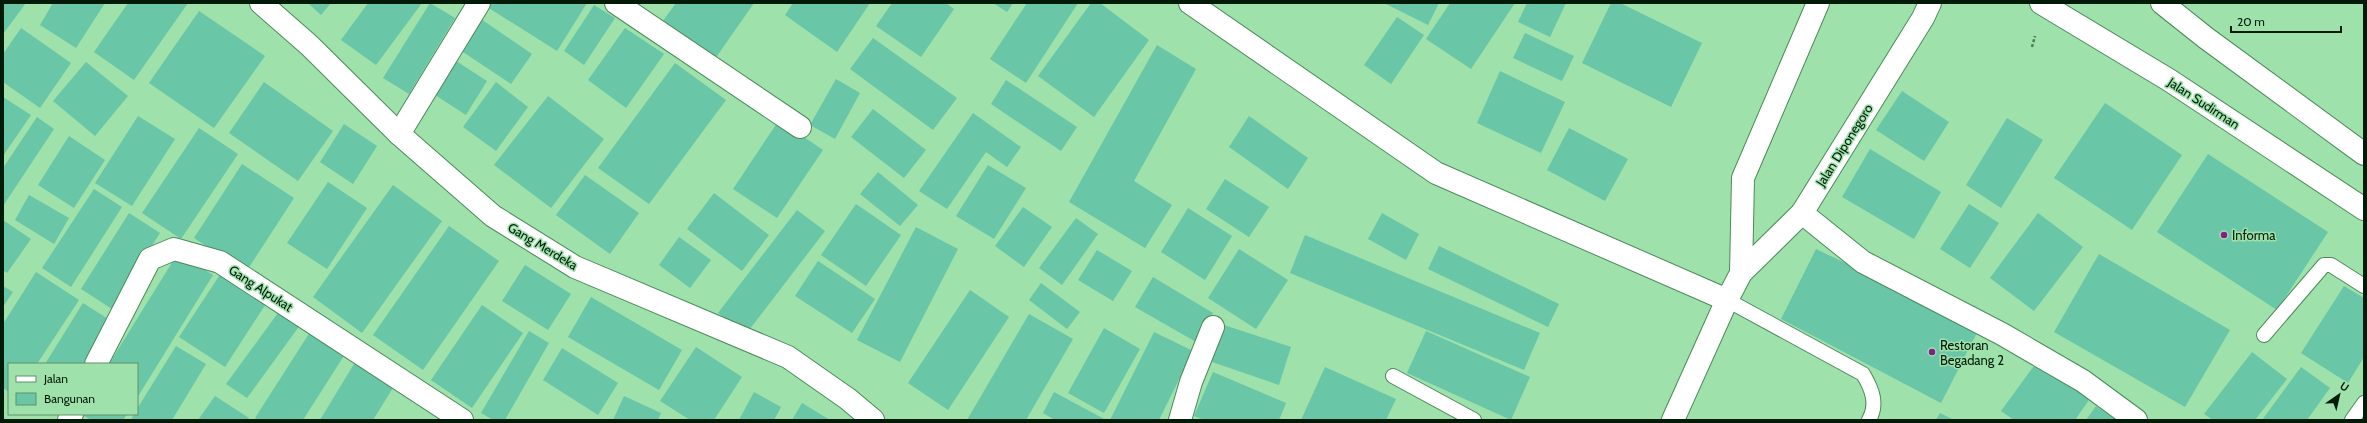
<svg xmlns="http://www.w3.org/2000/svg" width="2367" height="423" viewBox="0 0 2367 423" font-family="Cabin,sans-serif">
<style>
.building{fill:#69c6a7}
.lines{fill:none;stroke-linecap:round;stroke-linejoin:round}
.service-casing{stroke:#4b8b5a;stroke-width:16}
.minor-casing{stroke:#4b8b5a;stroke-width:24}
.primary-casing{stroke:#4b8b5a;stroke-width:24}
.path{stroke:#4e7c58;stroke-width:2.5;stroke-dasharray:3 2;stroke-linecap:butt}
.service{stroke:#fff;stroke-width:14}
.minor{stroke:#fff;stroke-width:22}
.primary{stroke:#fff;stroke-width:22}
.poi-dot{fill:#881d83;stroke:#9ee1ab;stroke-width:1.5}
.labels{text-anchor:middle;stroke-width:3;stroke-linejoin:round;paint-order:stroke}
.street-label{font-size:13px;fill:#021b08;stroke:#9ee1ab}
.poi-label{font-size:13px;fill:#021b08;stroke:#9ee1ab;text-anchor:start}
</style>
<rect width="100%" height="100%" fill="#9ee1ab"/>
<g class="building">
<path d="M3 3H26L3 34Z"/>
<path d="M53 3H105L76 48 40 25Z"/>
<path d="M128 3H188L134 80 94 52Z"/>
<path d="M308 3H331L321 15Z"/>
<path d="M368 3H422L376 65 341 40Z"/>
<path d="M430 3 455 18 409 94 383 78Z"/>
<path d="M485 3H587L557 51 484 5Z"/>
<path d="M676 3H754L710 66 657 29Z"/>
<path d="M793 3H870L837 52 785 15Z"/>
<path d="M892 3H946L954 9 921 57 876 26Z"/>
<path d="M993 3H1013L1007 12Z"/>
<path d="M1027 3H1078L1026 83 990 59Z"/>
<path d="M1091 3H1100L1149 40 1094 117 1038 76Z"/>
<path d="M1384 3H1439L1428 25Z"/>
<path d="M1450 3H1515L1471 69 1426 39Z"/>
<path d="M1527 3H1566L1550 37 1518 22Z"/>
<path d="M1611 3H1620L1702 43 1671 107 1582 63Z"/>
<path d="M594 5 615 18 584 65 564 51Z"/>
<path d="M199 11 265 56 214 128 149 83Z"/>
<path d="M478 17 532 54 511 84 457 48Z"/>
<path d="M1397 17 1424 35 1391 84 1364 65Z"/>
<path d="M21 28 71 63 40 108 3 82V54Z"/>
<path d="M625 28 664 54 626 108 588 80Z"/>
<path d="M1525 33 1574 56 1562 81 1513 58Z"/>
<path d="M873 38 957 98 933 130 850 69Z"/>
<path d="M1157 45 1196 69 1134 181 1172 205 1145 248 1069 202Z"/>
<path d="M450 57 487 81 466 115 429 91Z"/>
<path d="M86 62 128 96 95 136 53 101Z"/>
<path d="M675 63 726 100 649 204 598 168Z"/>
<path d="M1500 71 1565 102 1541 153 1477 123Z"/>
<path d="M836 79 860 93 835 139 810 125Z"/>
<path d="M1006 80 1077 127 1061 151 991 104Z"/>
<path d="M264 82 333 131 298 181 229 133Z"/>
<path d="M496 82 528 107 496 151 463 127Z"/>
<path d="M1902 91 1949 122 1924 161 1876 130Z"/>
<path d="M548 96 604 139 551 208 494 165Z"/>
<path d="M3 97 31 115 3 156Z"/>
<path d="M2105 103 2182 155 2132 230 2054 178Z"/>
<path d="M873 109 926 150 904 178 851 137Z"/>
<path d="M973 113 1021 147 1007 167 986 152 947 209 919 191Z"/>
<path d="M138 116 175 139 132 206 95 183Z"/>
<path d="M1249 116 1308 158 1288 189 1229 147Z"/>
<path d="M37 117 54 129 3 206V168Z"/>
<path d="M2007 118 2043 140 2001 208 1966 185Z"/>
<path d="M779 120 823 150 777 218 733 189Z"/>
<path d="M344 124 377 146 353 184 320 162Z"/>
<path d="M199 128 238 154 181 239 142 213Z"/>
<path d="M1569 128 1628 159 1605 201 1547 170Z"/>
<path d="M69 136 105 160 74 208 38 185Z"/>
<path d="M1870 149 1941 192 1914 239 1842 197Z"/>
<path d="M2208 154 2328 232 2277 310 2157 232Z"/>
<path d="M242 164 294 198 246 272 194 238Z"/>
<path d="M988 165 1026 188 994 239 956 216Z"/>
<path d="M878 172 918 205 900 226 860 194Z"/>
<path d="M585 175 639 213 610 254 556 215Z"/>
<path d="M1225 179 1269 207 1249 237 1206 209Z"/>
<path d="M328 182 367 208 327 269 287 243Z"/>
<path d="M393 185 442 221 362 333 313 297Z"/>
<path d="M94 189 122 207 71 287 42 268Z"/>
<path d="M714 193 769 235 742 271 687 229Z"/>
<path d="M29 195 69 218 54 244 15 220Z"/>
<path d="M856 204 901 235 866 286 821 255Z"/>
<path d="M1969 204 1999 223 1970 268 1940 249Z"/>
<path d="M1023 207 1052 227 1024 267 995 246Z"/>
<path d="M1188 208 1232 236 1205 280 1161 252Z"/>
<path d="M797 210 825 231 746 334 718 313Z"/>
<path d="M129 213 160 233 112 309 81 289Z"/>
<path d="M1382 213 1419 234 1406 260 1368 239Z"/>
<path d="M2038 213 2083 247 2034 311 1990 278Z"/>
<path d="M1076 218 1098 234 1062 285 1039 268Z"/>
<path d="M3 220 31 239 7 273 3 270Z"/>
<path d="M449 226 499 261 423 370 373 335Z"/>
<path d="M916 227 958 249 900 362 857 340Z"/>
<path d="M1305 235 1540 333 1524 370 1290 273Z"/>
<path d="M679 237 711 260 690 288 659 265Z"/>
<path d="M1439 246 1559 304 1548 327 1428 269Z"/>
<path d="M1239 249 1288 280 1256 329 1208 298Z"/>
<path d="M1816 249 1980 327 1941 403 1781 319Z"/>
<path d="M1097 250 1132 271 1113 301 1078 280Z"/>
<path d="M178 253 213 275 137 398V364H109Z"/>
<path d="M2099 254 2230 330 2185 407 2054 332Z"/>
<path d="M818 261 875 299 852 333 795 296Z"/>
<path d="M525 265 571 294 548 330 502 301Z"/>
<path d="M223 270 269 299 225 367 179 337Z"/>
<path d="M36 272 79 300 37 364H9V392L3 388V324Z"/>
<path d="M1153 277 1213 313 1196 342 1135 307Z"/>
<path d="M1041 283 1080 312 1067 329 1029 300Z"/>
<path d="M3 286 13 292 3 307Z"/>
<path d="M2344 286 2364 298V357L2348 383 2301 353Z"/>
<path d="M970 290 1009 317 948 410 908 383Z"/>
<path d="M591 297 682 350 659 390 568 337Z"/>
<path d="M83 303 113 322 86 364H45Z"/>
<path d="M482 305 523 333 472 408 431 380Z"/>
<path d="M283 306 303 321 247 398 226 384Z"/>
<path d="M1029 314 1073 339 1026 420H967Z"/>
<path d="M1224 325 1291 347 1279 385 1212 362Z"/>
<path d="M1104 328 1140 349 1104 413 1068 393Z"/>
<path d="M312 329 347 351 303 420H259L255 418Z"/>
<path d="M529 331 549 343 505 420H493L481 413Z"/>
<path d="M1426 331 1530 377 1511 420 1407 373Z"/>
<path d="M1154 332 1193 351 1159 420H1110Z"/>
<path d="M176 346 206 364 172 420H131L134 414H137V409Z"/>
<path d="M696 347 742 377 714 420H690L660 401Z"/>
<path d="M562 348 618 383 598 415 543 380Z"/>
<path d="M2252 352 2287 379 2255 420H2213L2204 414Z"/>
<path d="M357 359 396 383 373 420H320Z"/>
<path d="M2039 359 2091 397 2075 420H2014L2001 411Z"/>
<path d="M1325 367 1396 399 1386 420H1301Z"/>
<path d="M2301 367 2330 388 2307 420H2262Z"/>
<path d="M1213 372 1286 403 1279 420H1204L1194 416Z"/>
<path d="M754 392 781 407 774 420H739Z"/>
<path d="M1054 392 1106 420H1055L1043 413Z"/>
<path d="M215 396 249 418 247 420H198Z"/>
<path d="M624 396 661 413 658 420H613Z"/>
<path d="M802 403 830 420H792Z"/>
<path d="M2096 406 2117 420H2086Z"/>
<path d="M1940 413 1954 420H1936Z"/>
<path d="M81 414H127L123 420H91Z"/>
</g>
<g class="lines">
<g class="service-casing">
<g id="service">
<path d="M1727 300 1863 374C1872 389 1878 404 1869 420"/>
<path d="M2264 335 2324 265H2331L2364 286"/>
<path d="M1393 376 1474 420"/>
<path d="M2352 420 2364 403"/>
</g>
</g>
<g class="minor-casing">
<g id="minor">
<path d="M261 3 309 45 399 134 493 216 575 267 788 357 848 399 873 420"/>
<path d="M616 3 800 127"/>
<path d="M1190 3 1436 173 1727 300"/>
<path d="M399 134 479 3"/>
<path d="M1802 213 1863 262 2002 334 2083 381 2136 420"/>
<path d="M96 364 150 259 174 249 220 262 462 420"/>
<path d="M69 420 72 414"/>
<path d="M1180 420 1191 382 1213 327"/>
</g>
</g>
<g class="primary-casing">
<g id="primary">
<path d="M2041 3 2169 80 2364 209"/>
<path d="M2162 3 2206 38 2364 154"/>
<path d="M1741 273 1743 178 1818 3"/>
<path d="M1673 420 1727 300 1741 273 1802 213 1923 18 1930 3"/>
</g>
</g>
<path class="path" d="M2032 47 2035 36"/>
<use href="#service" class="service"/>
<use href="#minor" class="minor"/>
<use href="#primary" class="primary"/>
</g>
<g class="poi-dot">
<circle cx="2224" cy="235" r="4"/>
<circle cx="1932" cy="352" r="4"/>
</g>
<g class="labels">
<g class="street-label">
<text transform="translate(2204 103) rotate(33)" y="5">Jalan Sudirman</text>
<text transform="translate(1844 145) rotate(-58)" y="5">Jalan Diponegoro</text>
<text transform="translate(543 246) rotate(31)" y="5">Gang Merdeka</text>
<text transform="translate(261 288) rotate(33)" y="5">Gang Alpukat</text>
</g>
<g class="poi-label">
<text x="2232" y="240">Informa</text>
<text x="1940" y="350">Restoran<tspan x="1940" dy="15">Begadang 2</tspan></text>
</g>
</g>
<rect width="2367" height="423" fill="none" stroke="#021b08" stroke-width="8"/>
<rect x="8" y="363" width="130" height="52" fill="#9ee1ab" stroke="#60926a"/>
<rect x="16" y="376" width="20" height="6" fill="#ffffff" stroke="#60926a"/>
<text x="44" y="383" font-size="12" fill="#021b08">Jalan</text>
<rect x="16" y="393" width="20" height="12" fill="#69c6a7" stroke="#60926a"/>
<text x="44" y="403" font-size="12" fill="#021b08">Bangunan</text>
<g transform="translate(2339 395) rotate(34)" stroke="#9ee1ab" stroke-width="3" paint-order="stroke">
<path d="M0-3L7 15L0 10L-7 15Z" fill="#021b08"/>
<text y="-6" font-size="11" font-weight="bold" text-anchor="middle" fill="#021b08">U</text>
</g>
<path d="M2231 26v6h110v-6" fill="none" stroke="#021b08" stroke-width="2"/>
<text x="2237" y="26" font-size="12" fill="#021b08" stroke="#9ee1ab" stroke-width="3" paint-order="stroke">20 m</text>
</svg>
